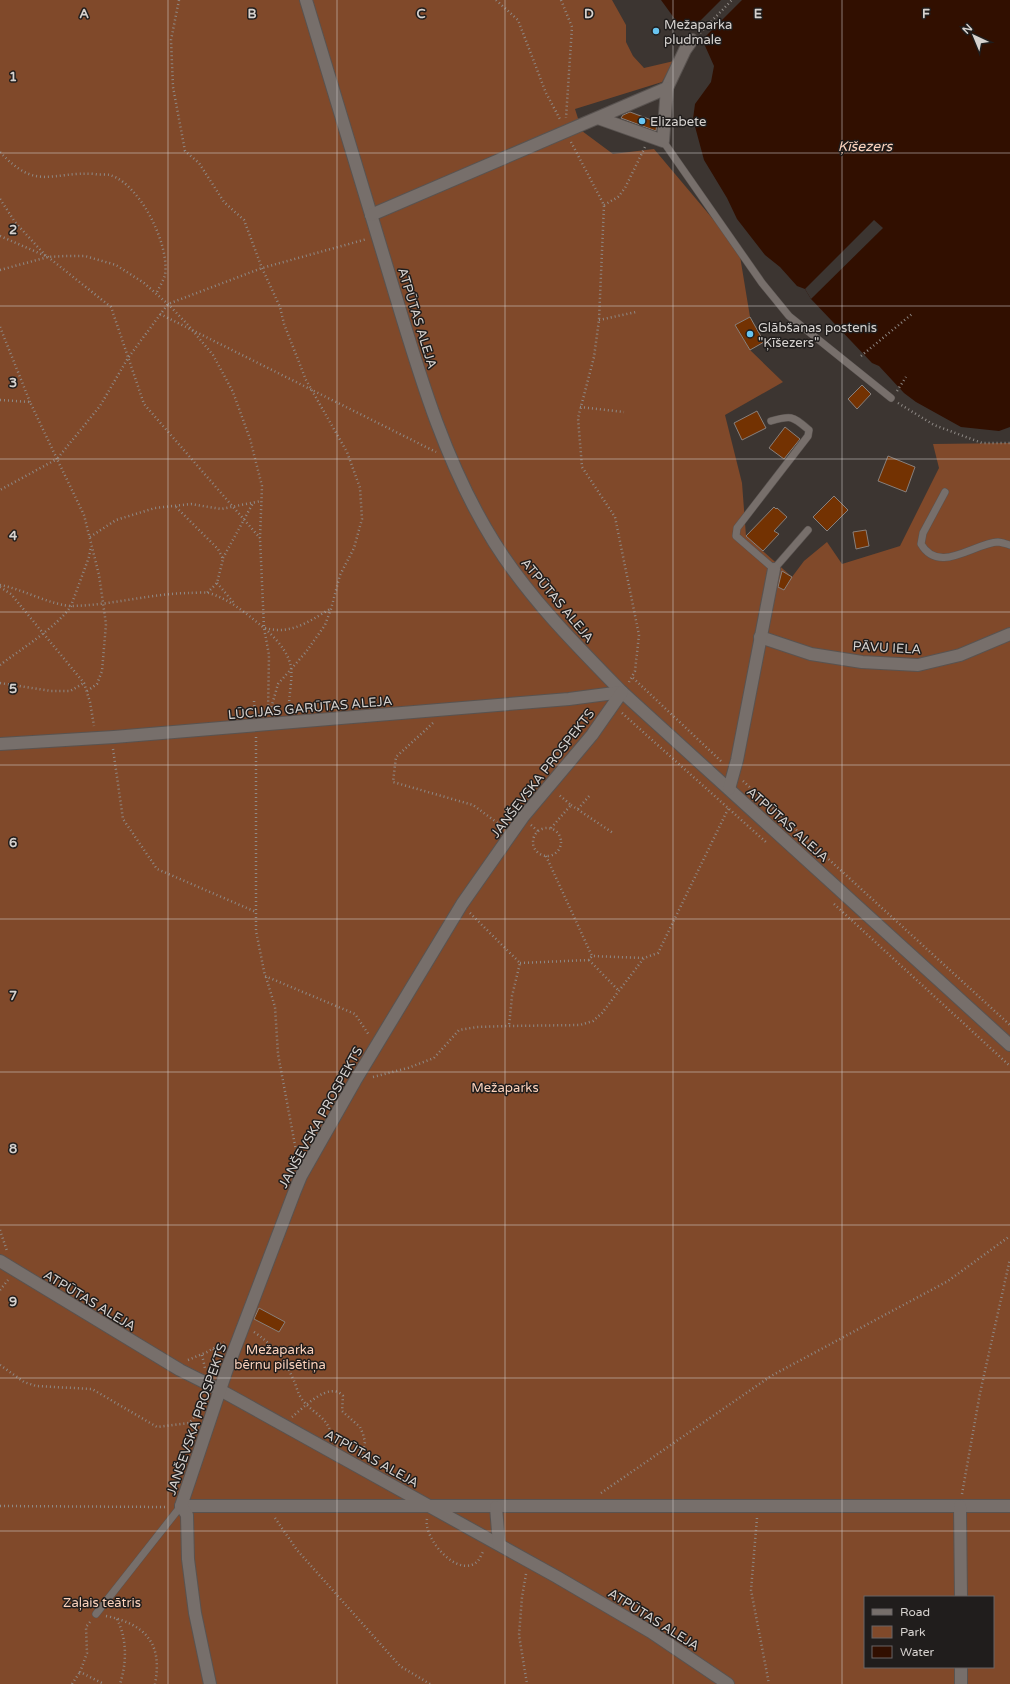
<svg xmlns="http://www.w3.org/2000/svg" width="1010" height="1684" viewBox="0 0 1010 1684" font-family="'Varela Round',sans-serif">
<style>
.green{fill:#80492a;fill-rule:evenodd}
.water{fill:#310f00}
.pier{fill:#3c3531}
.building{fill:#733202;stroke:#88807c}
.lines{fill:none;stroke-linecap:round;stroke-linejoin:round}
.lane-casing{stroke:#595350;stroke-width:8}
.street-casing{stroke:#595350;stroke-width:14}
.path{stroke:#8e8985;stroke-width:2.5;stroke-dasharray:1 3;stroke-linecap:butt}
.lane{stroke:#776f6b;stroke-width:7}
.street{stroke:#776f6b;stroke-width:12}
.grid{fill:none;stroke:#d6d2cf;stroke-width:1;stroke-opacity:0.55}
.poi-dot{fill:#68c4f0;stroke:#201d1c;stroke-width:1.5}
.labels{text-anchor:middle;stroke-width:3;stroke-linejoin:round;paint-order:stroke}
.poi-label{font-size:13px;fill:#d6d2cf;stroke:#201d1c;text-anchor:start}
.street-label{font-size:13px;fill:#d6d2cf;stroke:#201d1c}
.park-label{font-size:13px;fill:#fbd2bc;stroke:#201d1c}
.water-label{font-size:14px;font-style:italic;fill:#fbd2bd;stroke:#201d1c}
.grid-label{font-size:13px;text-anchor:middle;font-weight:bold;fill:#d6d2cf;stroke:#201d1c;stroke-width:3;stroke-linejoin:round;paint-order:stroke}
</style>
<rect width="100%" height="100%" fill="#3c3531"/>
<path class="green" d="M0 0H612L626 25V42L633 56 644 68 674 61 662 82 575 109 582 131 613 154 654 149 739 250 750 317 735 325 750 350 783 382 725 415 742 483 746 536 792 577 804 561 827 542 842 564 900 546 939 468 933 444 1010 443V1684H0ZM865 1597H993V1667H865Z"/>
<path class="water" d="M661 0H1010V427L999 431 961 427 916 402 904 393 879 366 872 363 811 299 805 289 797 286 780 267 765 255 737 219 727 198 704 160 693 119 695 104 711 82 714 66 702 39 691 28 677 22Z"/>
<g class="pier">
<path d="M721 0H742L701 41 691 30Z"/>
<path d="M874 220 883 228 811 299 805 289Z"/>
</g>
<g class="building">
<path d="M630 112 657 122 656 131 621 118 623 115Z"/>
<path d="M750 317 764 342 750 350 735 325Z"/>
<path d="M862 385 871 394 857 409 848 399Z"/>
<path d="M757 411 766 428 742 440 734 423Z"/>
<path d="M785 427 800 439 784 459 769 448Z"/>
<path d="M888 456 915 467 906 492 878 481Z"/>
<path d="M834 496 848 510 827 531 813 517Z"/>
<path d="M774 507 776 509 777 508 787 517 774 531 779 534 763 551 746 536Z"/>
<path d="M866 530 869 546 856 549 853 532Z"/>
<path d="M782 571 792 577 784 590 778 587Z"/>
<path d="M259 1308 285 1322 279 1332 254 1319Z"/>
</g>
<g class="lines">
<g class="lane-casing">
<g id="lane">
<path d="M663 141 762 283 789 316 891 398"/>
<path d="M771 421C792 415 792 416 809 430L808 436 737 528 736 536 774 569 808 530"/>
<path d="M945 492 923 533 921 544C939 575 974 543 998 542 1001 542 1006 544 1010 545"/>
<path d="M96 1614 181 1506"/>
</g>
</g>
<g class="street-casing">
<g id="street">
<path d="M306 0C332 88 360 176 386 264 415 359 441 457 494 542 529 598 576 645 622 692L1010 1045"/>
<path d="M667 88 685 50 692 40"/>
<path d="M371 215 667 88 663 141 598 118"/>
<path d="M760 637 811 654 862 662 918 665 960 655 1010 634"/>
<path d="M0 744 114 737 569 699 622 692"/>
<path d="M729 789 737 760 774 569"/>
<path d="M0 1261 180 1370 220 1390 557 1577 651 1632 728 1684"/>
<path d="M181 1506H1010"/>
<path d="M960 1506 961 1597"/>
<path d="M496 1507 499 1544"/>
<path d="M961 1667V1684"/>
<path d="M210 1684 195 1613 188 1559 187 1515 181 1506 227 1369 294 1193 301 1176 355 1081 462 904 523 817 592 735 622 692"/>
</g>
</g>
<g class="path">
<path d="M179 0 171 40 173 87 185 151 199 163 224 202 244 220 262 268 280 307 284 324 306 380 347 452 360 488 362 519 354 548 340 575 331 609 325 625 306 652 278 684 270 712"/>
<path d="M496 0 518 20 546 93 561 121"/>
<path d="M561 0 572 27 566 118"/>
<path d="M700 33 732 0"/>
<path d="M571 142 604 205 599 320 594 357 578 418 582 467 615 517 639 635 635 671 629 682"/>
<path d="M0 152C37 192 51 171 95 174 100 175 106 174 110 175 140 184 170 245 165 275 163 281 159 288 156 294"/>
<path d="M0 199 15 222 46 256"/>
<path d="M604 205 618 197 625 188 645 147"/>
<path d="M0 236 48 257 111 307 144 404 260 538"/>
<path d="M0 270 48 257 65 256H85L116 265 144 283 168 304 188 325 213 355 233 392 250 439 262 486 260 538 264 628 269 655 268 712"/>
<path d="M160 314 436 452"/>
<path d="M599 320 636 312"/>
<path d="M0 327 30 402"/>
<path d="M861 356 912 314"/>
<path d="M897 391 906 377"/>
<path d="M0 400 30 402 57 459 0 490"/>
<path d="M898 403 934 425 982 443H1010"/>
<path d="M580 407 624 412"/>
<path d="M176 507 218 549 223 559 217 583 207 593"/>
<path d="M90 537 116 520 155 508 191 504 221 509 261 501"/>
<path d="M223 558 253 503"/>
<path d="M217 583 234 603"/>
<path d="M0 585C23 589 52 606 73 606 112 605 149 594 188 593 194 593 203 592 209 593 228 599 242 610 258 623 270 632 286 648 290 663 294 677 288 696 289 711"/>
<path d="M0 587 11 594 84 683 90 702 94 726"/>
<path d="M265 628C291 635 308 622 330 609"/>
<path d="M0 665C21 649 57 627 71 606L89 557 91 546"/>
<path d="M633 678 723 763"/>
<path d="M0 683 51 691H70L84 683"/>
<path d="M87 691 97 684 102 671 106 624 99 575 84 515 57 459 100 406 128 358 168 304 262 268 367 239"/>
<path d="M254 701 255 713"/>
<path d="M622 713 767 843"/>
<path d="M433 723 396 757 393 782 473 805 503 827"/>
<path d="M256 737V931L265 976 355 1014 369 1035"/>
<path d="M113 749 123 819 157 869 256 912"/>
<path d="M743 781 1010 1025"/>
<path d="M571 805 613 833"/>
<path d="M578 809 590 795"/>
<path d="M531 825 538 831"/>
<path d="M551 828 571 805 558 794"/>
<circle cx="547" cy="842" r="14"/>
<path d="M546 856 592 956"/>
<path d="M834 904 1010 1066"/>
<path d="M470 913 520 963 512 996 509 1026"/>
<path d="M589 960 619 991"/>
<path d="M520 963 589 960 592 956 644 958"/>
<path d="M266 977 275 1007 278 1054 297 1156"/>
<path d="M373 1077 408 1068 434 1058 459 1030 477 1027 509 1026 580 1025 593 1021 602 1013 644 958 658 953 729 807"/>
<path d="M0 1230 7 1251"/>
<path d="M0 1290 8 1280"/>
<path d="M254 1332C272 1344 284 1358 293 1379 296 1384 297 1391 300 1396 310 1414 330 1415 332 1440"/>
<path d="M213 1349 219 1357"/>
<path d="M202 1355 205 1368"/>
<path d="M188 1360 207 1352 224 1342"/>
<path d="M0 1365 24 1382 36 1386 92 1389 157 1427 189 1423 198 1413"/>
<path d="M292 1417C303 1408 330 1380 343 1396L342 1411 360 1427 363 1434 365 1442 362 1456"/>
<path d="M601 1493 771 1376 948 1281 1010 1236"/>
<path d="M962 1494 980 1393 1010 1259"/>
<path d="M0 1506 167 1507"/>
<path d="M275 1518 297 1550 400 1666 430 1684"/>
<path d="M757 1518 751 1590 769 1684"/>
<path d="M427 1519C423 1538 458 1580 478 1561 480 1558 482 1553 484 1550"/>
<path d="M526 1574 522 1597 519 1635 527 1684"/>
<path d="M106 1616C145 1624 163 1643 155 1684"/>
<path d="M117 1619C127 1639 127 1662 120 1684"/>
<path d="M90 1622 86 1627 87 1653 80 1672 104 1684"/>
<path d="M72 1684 80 1672"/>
</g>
<use href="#lane" class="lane"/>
<use href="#street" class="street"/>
</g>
<path class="grid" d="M168 0V1684M337 0V1684M505 0V1684M673 0V1684M842 0V1684M0 153H1010M0 306H1010M0 459H1010M0 612H1010M0 765H1010M0 919H1010M0 1072H1010M0 1225H1010M0 1378H1010M0 1531H1010"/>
<g class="poi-dot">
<circle cx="656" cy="31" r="4"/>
<circle cx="642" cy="121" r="4"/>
<circle cx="750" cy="334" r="4"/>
</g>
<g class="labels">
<g class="poi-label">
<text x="664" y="29">Mežaparka<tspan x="664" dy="15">pludmale</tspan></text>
<text x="650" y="126">Elizabete</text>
<text x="758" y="332">Glābšanas postenis<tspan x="758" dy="15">"Ķīšezers"</tspan></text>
</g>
<g class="street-label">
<text transform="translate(418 318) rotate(73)" y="5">ATPŪTAS ALEJA</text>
<text transform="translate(558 600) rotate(50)" y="5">ATPŪTAS ALEJA</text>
<text transform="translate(887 647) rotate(3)" y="5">PĀVU IELA</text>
<text transform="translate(310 707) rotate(-5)" y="5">LŪCIJAS GARŪTAS ALEJA</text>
<text transform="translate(542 773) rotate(-52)" y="5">JANŠEVSKA PROSPEKTS</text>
<text transform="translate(788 824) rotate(42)" y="5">ATPŪTAS ALEJA</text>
<text transform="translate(320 1117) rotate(-61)" y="5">JANŠEVSKA PROSPEKTS</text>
<text transform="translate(90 1300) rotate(31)" y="5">ATPŪTAS ALEJA</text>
<text transform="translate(196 1419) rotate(-71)" y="5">JANŠEVSKA PROSPEKTS</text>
<text transform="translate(372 1458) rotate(29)" y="5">ATPŪTAS ALEJA</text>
<text transform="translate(654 1619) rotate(32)" y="5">ATPŪTAS ALEJA</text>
</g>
<g class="park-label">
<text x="505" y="1092">Mežaparks</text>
<text x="280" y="1354">Mežaparka<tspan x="280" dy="15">bērnu pilsētiņa</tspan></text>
<text x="102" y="1607">Zaļais teātris</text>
</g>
<g class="water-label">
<text x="865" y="151">Ķīšezers</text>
</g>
</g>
<g class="grid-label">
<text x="84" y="18">A</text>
<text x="252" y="18">B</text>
<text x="421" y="18">C</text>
<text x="589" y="18">D</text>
<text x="758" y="18">E</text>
<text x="926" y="18">F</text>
<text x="13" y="81">1</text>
<text x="13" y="234">2</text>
<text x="13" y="387">3</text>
<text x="13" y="540">4</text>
<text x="13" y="693">5</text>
<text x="13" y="847">6</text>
<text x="13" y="1000">7</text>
<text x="13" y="1153">8</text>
<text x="13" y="1306">9</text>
</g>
<rect x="864" y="1596" width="130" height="72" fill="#201d1c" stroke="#696564"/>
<rect x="872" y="1609" width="20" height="6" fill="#776f6b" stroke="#696564"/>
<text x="900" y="1616" font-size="12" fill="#d6d2cf">Road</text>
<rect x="872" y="1626" width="20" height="12" fill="#80492a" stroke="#696564"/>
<text x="900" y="1636" font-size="12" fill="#d6d2cf">Park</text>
<rect x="872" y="1646" width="20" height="12" fill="#310f00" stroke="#696564"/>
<text x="900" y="1656" font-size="12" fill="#d6d2cf">Water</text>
<g transform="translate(974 36) rotate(316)" stroke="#201d1c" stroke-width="3" paint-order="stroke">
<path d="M0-3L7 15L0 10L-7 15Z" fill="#d6d2cf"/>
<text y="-6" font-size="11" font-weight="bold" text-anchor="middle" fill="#d6d2cf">N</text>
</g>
</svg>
